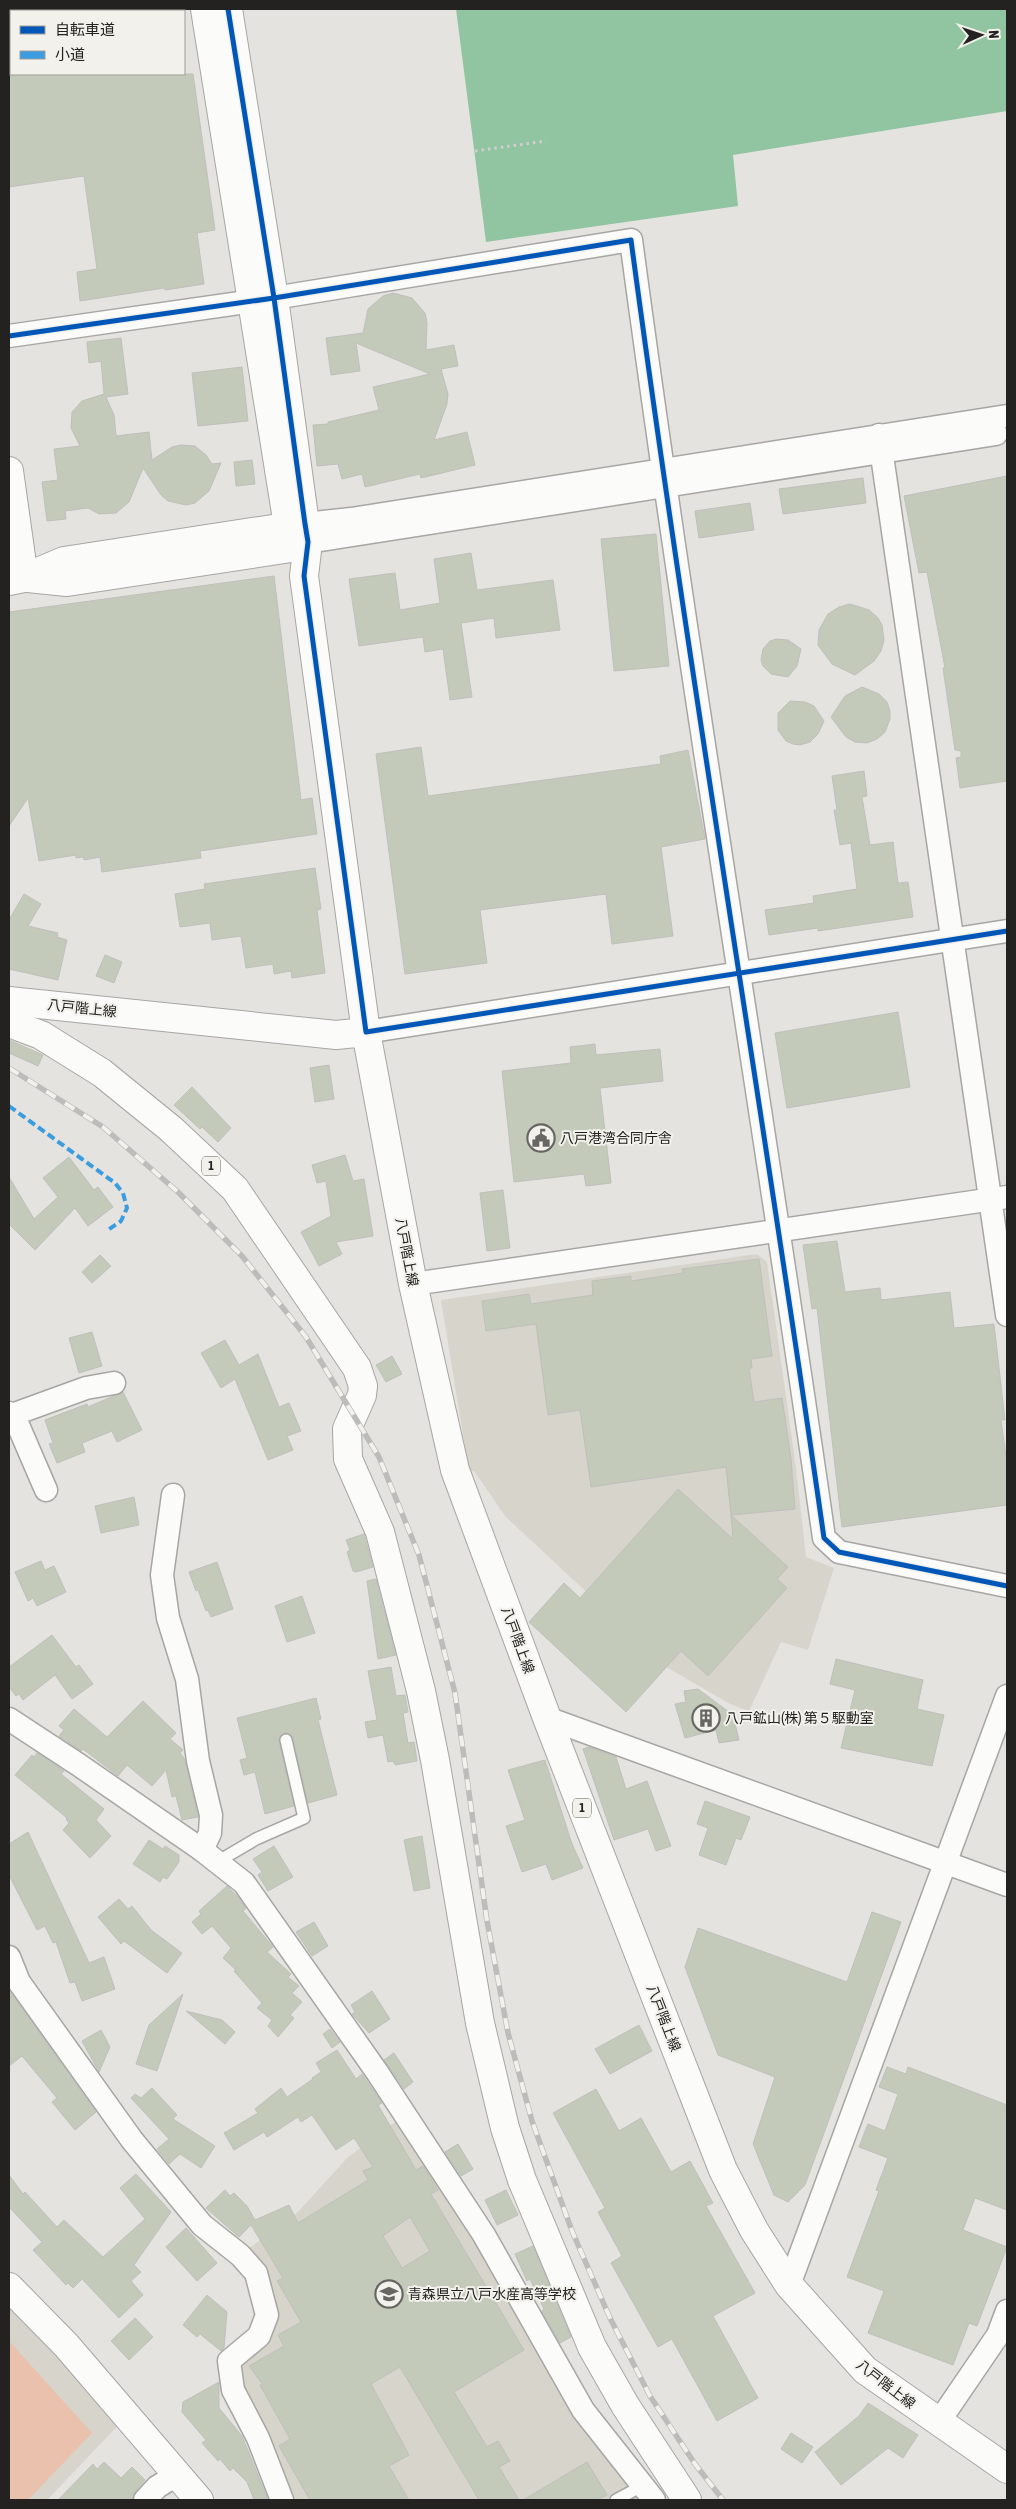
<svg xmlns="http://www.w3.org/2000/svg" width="1016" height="2509" viewBox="0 0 1016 2509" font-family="'Asap Condensed','Noto Sans JP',sans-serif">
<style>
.built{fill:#d6d4cb}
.green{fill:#eac1ad}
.water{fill:#91c4a0}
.building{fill:#c4cab9;stroke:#bfbfbc;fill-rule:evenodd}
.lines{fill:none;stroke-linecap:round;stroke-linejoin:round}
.lane-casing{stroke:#a7a6a3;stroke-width:14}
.street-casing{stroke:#a7a6a3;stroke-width:25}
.secondary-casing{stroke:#a7a6a3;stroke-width:30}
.primary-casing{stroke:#a7a6a3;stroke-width:30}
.path{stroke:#d0cfcf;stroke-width:3;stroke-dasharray:2.5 4;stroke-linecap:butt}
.lane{stroke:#fbfbfa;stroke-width:11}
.street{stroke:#fbfbfa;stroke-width:22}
.secondary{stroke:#fbfbfa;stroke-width:28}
.primary{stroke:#fbfbfa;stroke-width:28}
.rail-casing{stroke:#bcbcba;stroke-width:5.5}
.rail{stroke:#f2f1eb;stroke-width:4;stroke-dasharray:11;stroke-linecap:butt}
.quiet{stroke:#3c9ce0;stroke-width:4;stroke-dasharray:8 4;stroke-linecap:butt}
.cycleway-casing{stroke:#f2f1eb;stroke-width:8}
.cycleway{stroke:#0057b8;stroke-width:5}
.labels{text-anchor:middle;stroke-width:4;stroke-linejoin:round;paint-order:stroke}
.shield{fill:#f2f1eb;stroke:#61605d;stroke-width:1}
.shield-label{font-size:12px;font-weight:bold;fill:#232220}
.street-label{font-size:14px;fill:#232220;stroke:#f2f1eb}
.poi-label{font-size:14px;fill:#232220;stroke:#f2f1eb;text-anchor:start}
</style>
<rect width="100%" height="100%" fill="#e4e3df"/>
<g class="built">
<path d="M757 1254 767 1262 796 1468 806 1557 834 1568 808 1650 781 1642 749 1711 730 1704 668 1668 506 1517 474 1471H469L441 1300Z"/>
<path d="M404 2115 648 2494 636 2500H282L229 2361 267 2315 240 2255 298 2212 347 2158Z"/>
<path d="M9 2287 128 2415 47 2500H9Z"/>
</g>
<path class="green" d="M9 2341 92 2433 28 2500H9Z"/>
<path class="water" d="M456 9H1007V111L733 155 738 206 486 242Z"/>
<g class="building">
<path d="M9 74H193L215 230 197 233 204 284 165 290 164 288 80 301 77 272 97 269 84 176 9 187Z"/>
<path d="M393 293 412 298 425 313 427 323 426 350 454 345 458 366 441 369 448 394 447 404 434 440 467 432 475 465 421 478 420 474 365 487 362 474 342 479 338 464 317 466 313 425 328 424V422L379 410 373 387 430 374 356 343 360 371 331 375 326 338 363 333 368 309 383 296Z"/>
<path d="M121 338 128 394 106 397 114 415 116 436 149 432 152 460 172 447 181 445 195 446 206 455 212 464 221 463 209 491 195 503 186 505 168 501 161 495 143 468 129 502 116 513 99 514 88 508 65 511 66 519 47 521 42 482 58 480 54 449 80 446 71 428 72 412 82 401 104 394 101 361 89 363 87 342Z"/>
<path d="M242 367 248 421 198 426 192 373Z"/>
<path d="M252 460 255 484 236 486 234 462Z"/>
<path d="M1007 476V781L960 788 956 758 961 757V751L955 750 943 668H945L927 572 919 573 904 496Z"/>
<path d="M863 478 866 503 783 514 779 489Z"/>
<path d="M750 503 754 530 699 538 695 511Z"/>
<path d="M656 534 669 666 614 671 601 539Z"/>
<path d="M471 553 477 590 553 580 560 630 496 638 494 618 461 623 472 697 450 700 443 649 425 652 423 637 359 646 349 579 395 573 400 610 440 603 434 559Z"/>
<path d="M274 576 301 800 312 798 317 834 200 851 201 858 102 872 100 857 84 860 83 857 76 858V855L39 861 28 798 9 826V612Z"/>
<path d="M850 604 869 610 878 618 882 625 884 640 881 651 874 661 855 675 832 664 818 645 819 630 828 614 839 607Z"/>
<path d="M776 639 788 640 801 649 797 666 788 677 771 674 763 666 761 660 763 649 770 641Z"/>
<path d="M862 687 879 694 887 702 890 711V719L885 732 877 739 867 743 855 742 846 737 831 717 845 696Z"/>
<path d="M790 701 805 702 814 706 824 721 818 734 810 742 800 745 793 744 786 741 778 730V713Z"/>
<path d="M421 747 428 796 661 764 660 756 688 750 705 839 661 847 673 936 612 944 606 894 480 910 487 963 405 974 376 754Z"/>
<path d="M864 771 867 796 862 797 870 845 893 842 898 883 908 882 913 917 818 931V928L769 935 765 910 814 903 813 896 857 889 851 843 840 845 834 810H837L832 776Z"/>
<path d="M315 868 321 909 317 910 325 973 292 978 291 971 274 974 273 964 246 968 241 936 212 940 210 923 180 927 175 894 205 889 204 884Z"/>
<path d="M24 894 41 904 28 926 58 933 57 937 67 940 58 980 9 969V920Z"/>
<path d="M105 955 122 962 114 983 96 976Z"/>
<path d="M898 1012 910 1087 787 1108 775 1033Z"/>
<path d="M9 1040 43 1055 38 1066 9 1053Z"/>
<path d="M595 1044 596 1055 660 1049 663 1081 600 1088 611 1183 586 1186 584 1174 514 1182 502 1071 571 1063 570 1047Z"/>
<path d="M329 1065 334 1099 315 1102 310 1068Z"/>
<path d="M192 1087 231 1128 218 1142 202 1127 200 1129 174 1105Z"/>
<path d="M345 1155 353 1181 364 1179 373 1236 336 1242 342 1254 319 1266 301 1232 331 1216 326 1181 317 1183 312 1165Z"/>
<path d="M69 1157 94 1190 98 1187 113 1207 88 1226 75 1208 35 1250 9 1224V1177L34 1219 58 1197 43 1178Z"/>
<path d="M503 1190 510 1248 487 1251 480 1193Z"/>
<path d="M837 1241 845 1292 880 1288 881 1300 950 1292 954 1328 994 1324 1005 1420H1001L1007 1463V1505L842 1527 817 1308 812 1309 803 1245Z"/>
<path d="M100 1255 111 1266 92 1283 82 1272Z"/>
<path d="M759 1259 772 1356 751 1359 752 1368H749L754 1402 782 1398 791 1459 795 1509 731 1515 726 1467 591 1487 580 1410 548 1415 536 1324 486 1331 482 1301 529 1294 531 1304 593 1295 592 1281 631 1276V1281L683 1273 682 1269Z"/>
<path d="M92 1332 102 1366 79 1373 69 1338Z"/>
<path d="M225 1340 239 1365 258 1354 279 1407 289 1403 301 1431 287 1436 293 1450 268 1460 235 1379 221 1388 201 1353Z"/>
<path d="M392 1356 402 1374 386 1382 376 1365Z"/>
<path d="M123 1392 142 1430 117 1442 112 1431 82 1443 85 1452 57 1463 49 1444 53 1443 45 1420 87 1404 88 1407Z"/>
<path d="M678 1489 733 1539 731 1515 788 1567 777 1579 787 1588 708 1676 681 1651 626 1712 529 1622 564 1583 580 1598Z"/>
<path d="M134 1497 139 1525 101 1533 95 1506Z"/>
<path d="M364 1534 373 1567 356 1572 353 1571 347 1552 350 1550 346 1540Z"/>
<path d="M41 1561 45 1570 54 1566 66 1592 37 1606 33 1598 28 1601 15 1572Z"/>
<path d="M217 1562 233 1609 211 1617 208 1610 206 1611 198 1590 196 1591 189 1572Z"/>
<path d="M376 1579 396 1655 378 1659 367 1581Z"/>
<path d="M302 1596 315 1633 287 1642 275 1606Z"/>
<path d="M52 1635 76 1667 79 1665 93 1684 72 1699 55 1675 23 1700 19 1694 16 1696 9 1687V1667Z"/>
<path d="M836 1659 923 1680 917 1709 944 1715 932 1766 841 1748 855 1690 830 1684Z"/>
<path d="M391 1667 396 1696 405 1695 408 1712 403 1713 408 1743 414 1742 417 1761 395 1765 393 1761 388 1762 383 1735 368 1738 365 1722 377 1720 368 1671Z"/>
<path d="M698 1689 733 1715 739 1740 719 1743 716 1730 685 1738 675 1704 686 1702 684 1691Z"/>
<path d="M316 1698 321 1719 318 1720 337 1795 308 1803 293 1738 289 1733H284L279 1737V1742L294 1806 265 1814 255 1772 244 1775 240 1760 247 1758 237 1718Z"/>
<path d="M143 1701 176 1733 170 1739 183 1750 180 1753 184 1758 198 1817 182 1820 176 1796 172 1797 166 1770 152 1786 127 1765 118 1776 83 1749 81 1751 59 1736 64 1730 59 1726 74 1709 107 1737Z"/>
<path d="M589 1747 616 1757 626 1789 647 1781 671 1846 656 1851 648 1829 614 1840 583 1749Z"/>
<path d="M37 1753 64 1771 61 1774 104 1809 96 1820 111 1836 90 1858 63 1830 69 1823 66 1819 67 1818 15 1775 32 1755 34 1757Z"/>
<path d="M545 1760 572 1844 583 1868 552 1880 546 1864 522 1872 506 1826 525 1820 508 1770Z"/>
<path d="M705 1801 750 1817 741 1840 736 1838 726 1865 699 1855 708 1828 697 1824Z"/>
<path d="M28 1832 89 1963 104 1957 115 1989 82 2001 75 1982 70 1983 56 1942 53 1943 45 1926 37 1930 9 1875V1844Z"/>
<path d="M422 1836 430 1888 414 1891 404 1840Z"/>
<path d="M149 1840 163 1849 165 1846 179 1855V1862L167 1879 163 1877 160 1882 133 1864Z"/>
<path d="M274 1846 293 1877 268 1891 258 1875 262 1872 253 1859Z"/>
<path d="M227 1886 237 1896 246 1908 243 1911 273 1947 267 1952 291 1974 288 1977 299 1986 292 1993 302 2002 290 2015 294 2018 278 2037 268 2026 272 2020 257 2008 262 2003 234 1971 236 1970 223 1958 231 1948 212 1926 202 1934 192 1922 201 1914 199 1911Z"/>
<path d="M119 1899 128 1909 132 1906 151 1930 182 1953 167 1973 124 1941 121 1944 98 1917Z"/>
<path d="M872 1912 901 1922 805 2185 788 2202 774 2195 753 2144 775 2077 718 2055 685 1967 698 1928 847 1982Z"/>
<path d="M314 1922 328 1946 312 1956 296 1932Z"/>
<path d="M9 1990 96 2112 75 2130 52 2102 57 2098 22 2056 9 2066Z"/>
<path d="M372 1991 390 2019 369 2033 352 2014 355 2012 351 2005Z"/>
<path d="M183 1994 157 2071 136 2064 149 2025Z"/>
<path d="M186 2011 222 2020 235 2032 225 2044Z"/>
<path d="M639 2025 652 2051 610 2074 595 2049Z"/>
<path d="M330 2029 340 2042 332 2048 323 2034Z"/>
<path d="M101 2030 110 2047 99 2072 82 2041Z"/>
<path d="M337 2050 356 2079 362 2074 382 2103 378 2105 416 2170 423 2166 438 2190 431 2194 524 2350 454 2392 487 2447 498 2441 510 2461 499 2467 519 2500H479L400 2367 371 2384 409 2455 389 2466 409 2500H310L279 2446 290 2439 260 2385H263L249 2366 284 2346 278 2335 301 2322 277 2281 283 2278 251 2225 239 2237 206 2208 225 2190 230 2196 234 2193 247 2206 255 2220 289 2205 298 2223 368 2180 363 2171 373 2167 354 2138 336 2150 312 2115 301 2122 298 2117 267 2137 264 2132 234 2150 224 2133 258 2113 255 2109 281 2088 287 2097 313 2079 312 2078 321 2072 316 2063ZM410 2217 430 2251 402 2268 383 2236Z"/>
<path d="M394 2053 413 2082 404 2089 384 2060Z"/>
<path d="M887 2067 906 2074 908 2067 1007 2105V2210L975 2198 963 2230 1007 2247 977 2326 969 2323 953 2365 868 2333 884 2291 847 2277 879 2191 876 2190 888 2158 859 2147 868 2124 885 2131 898 2094 879 2087Z"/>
<path d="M152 2088 177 2115 173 2119 215 2146 201 2168 180 2154 169 2164 157 2149 169 2139 131 2098 135 2094 141 2098Z"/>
<path d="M596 2089 619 2131 641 2118 671 2172 690 2161 713 2203 706 2206 755 2293 713 2316 758 2398 717 2421 672 2339 658 2347 611 2263 622 2256 598 2212 605 2208 553 2113Z"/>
<path d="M458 2144 473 2169 461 2176 445 2152Z"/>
<path d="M136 2174 171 2212 134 2265 141 2272 131 2281 143 2295 119 2318 82 2279 73 2288 68 2283 66 2285 33 2250 42 2242 9 2207V2175L23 2194 25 2192 57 2227 64 2220 103 2257 145 2219 120 2188Z"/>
<path d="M506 2190 518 2215 497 2225 485 2200Z"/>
<path d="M186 2228 217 2263 197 2281 166 2247Z"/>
<path d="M533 2246 571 2337 560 2343 542 2311 544 2309 530 2279 527 2281 515 2254Z"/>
<path d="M207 2295 227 2312 224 2348 221 2351 200 2334 197 2337 183 2325Z"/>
<path d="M135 2318 153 2337 129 2360 111 2341Z"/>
<path d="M219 2382V2408L242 2436 268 2500H254L247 2482 233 2468 230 2471 220 2459 218 2461 202 2443 206 2440 182 2412 183 2402Z"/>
<path d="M868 2403 918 2435 903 2458 888 2448 841 2485 815 2452 859 2416Z"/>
<path d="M791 2433 813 2447 802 2463 781 2449Z"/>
<path d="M104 2462 121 2478 132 2467 145 2480 135 2492 132 2500H58L93 2464 97 2469Z"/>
<path d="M587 2462 607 2495 597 2500H523Z"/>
</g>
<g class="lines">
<g class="lane-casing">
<g id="lane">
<path d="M217 1862 256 1839 304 1818 286 1740"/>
<path d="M616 2500 642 2486"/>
</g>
</g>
<g class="street-casing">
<g id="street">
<path d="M9 336 274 298 631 240C689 673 762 1105 824 1538L839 1552 1007 1586"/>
<path d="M879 435 1007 1315"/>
<path d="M305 524 351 519 1007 416"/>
<path d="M308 542 996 434"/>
<path d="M366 1032 1007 931"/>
<path d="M413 1284 1007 1197"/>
<path d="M9 1413 18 1425 46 1490"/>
<path d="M9 1416 86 1388 114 1383"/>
<path d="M173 1495 162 1575 168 1618 187 1679 198 1761 211 1815 210 1833 202 1850"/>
<path d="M547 1718 1007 1885"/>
<path d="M9 1719 79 1765 202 1850 244 1883 377 2072 484 2235 583 2410 654 2500"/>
<path d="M9 1957 19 1982 132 2140 202 2225 240 2255 256 2273 267 2315 259 2336 229 2361 233 2390 258 2438 282 2500"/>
<path d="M789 2285 1007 1696"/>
<path d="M938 2423 998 2335 1007 2311"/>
<path d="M145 2500 157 2487 178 2474"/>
</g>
</g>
<g class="secondary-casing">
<g id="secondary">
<path d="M205 9 286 513"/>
<path d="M228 9 274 298 305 524 308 542 304 576 366 1032"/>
<path d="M9 471 24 578"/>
<path d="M28 578 67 582 291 548 308 542"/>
<path d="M9 581 24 578 64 561 305 524"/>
<path d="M9 2287 66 2345 199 2500"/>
</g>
</g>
<g class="primary-casing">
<g id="primary">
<path d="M9 1001 336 1035 366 1032 413 1284 455 1470 547 1718 723 2170 754 2230 789 2285 865 2370 1007 2469"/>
<path d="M9 1023 41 1035 102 1073 171 1129 235 1189 357 1368 363 1386 362 1395 347 1429 348 1459 380 1532 421 1691 435 1760 480 2023 505 2128 522 2180 592 2347 625 2405 687 2500"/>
</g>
</g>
<path class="path" d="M475 151 546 141"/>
<use href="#lane" class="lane"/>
<use href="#street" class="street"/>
<use href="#secondary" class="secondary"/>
<use href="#primary" class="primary"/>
<g class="rail-casing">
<path id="rail" d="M9 1068 103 1127 178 1192 242 1256 306 1337 379 1457 419 1555 455 1693 487 1921 508 2033 532 2121 572 2231 610 2318 650 2396 695 2464 723 2500"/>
</g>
<use href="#rail" class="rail"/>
<path class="quiet" d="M9 1106 115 1183 123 1193 127 1208 121 1221 108 1230"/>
<g class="cycleway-casing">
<g id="cycleway">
<path d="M228 9 274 298 305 524 308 542 304 576 366 1032 1007 931"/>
<path d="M9 336 274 298 631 240C689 673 762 1105 824 1538L839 1552 1007 1586"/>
</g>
</g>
<use href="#cycleway" class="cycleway"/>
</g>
<defs>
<g id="civic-ring" transform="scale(1.4375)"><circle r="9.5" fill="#f2f1eb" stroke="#676663" stroke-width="1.5"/><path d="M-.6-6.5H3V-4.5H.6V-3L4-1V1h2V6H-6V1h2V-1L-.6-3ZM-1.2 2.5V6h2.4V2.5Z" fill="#676663"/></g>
<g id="building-ring" transform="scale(1.4375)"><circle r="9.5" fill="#f2f1eb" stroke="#676663" stroke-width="1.5"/><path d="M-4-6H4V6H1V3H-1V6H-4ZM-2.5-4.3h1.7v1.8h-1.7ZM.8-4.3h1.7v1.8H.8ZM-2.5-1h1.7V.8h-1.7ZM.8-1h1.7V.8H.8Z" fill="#676663"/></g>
<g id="school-ring" transform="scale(1.4375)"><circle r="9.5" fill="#f2f1eb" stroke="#676663" stroke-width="1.5"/><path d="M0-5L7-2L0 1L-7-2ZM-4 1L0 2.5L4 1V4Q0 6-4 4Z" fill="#676663"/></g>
</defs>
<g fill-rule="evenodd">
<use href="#civic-ring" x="541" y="1138"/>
<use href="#building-ring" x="706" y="1718"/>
<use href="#school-ring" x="389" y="2294"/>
</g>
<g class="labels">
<g class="shield">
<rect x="202" y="1156.5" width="18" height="19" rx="4"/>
<rect x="573" y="1798.5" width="18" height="19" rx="4"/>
</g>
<g class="shield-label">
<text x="211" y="1170">1</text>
<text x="582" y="1812">1</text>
</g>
<g class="street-label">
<text transform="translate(82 1008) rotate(6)" y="5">八戸階上線</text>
<text transform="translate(407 1252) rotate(79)" y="5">八戸階上線</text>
<text transform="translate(518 1640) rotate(70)" y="5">八戸階上線</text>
<text transform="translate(664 2018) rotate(69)" y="5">八戸階上線</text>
<text transform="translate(886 2384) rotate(38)" y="5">八戸階上線</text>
</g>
<g class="poi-label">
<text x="560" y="1143">八戸港湾合同庁舎</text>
<text x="725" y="1723">八戸鉱山(株) 第５駆動室</text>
<text x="408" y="2299">青森県立八戸水産高等学校</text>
</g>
</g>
<rect width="1016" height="2509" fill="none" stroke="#232220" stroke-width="20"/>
<rect x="10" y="10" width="175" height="65" fill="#f2f1eb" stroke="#9f9e9a"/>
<rect x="20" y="26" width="25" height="8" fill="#0057b8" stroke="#9f9e9a"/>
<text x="55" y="35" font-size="15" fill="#232220">自転車道</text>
<rect x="20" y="51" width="25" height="8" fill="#3c9ce0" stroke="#9f9e9a"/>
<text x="55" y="60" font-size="15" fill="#232220">小道</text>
<g transform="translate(981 35) rotate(87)" stroke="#f2f1eb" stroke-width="4" paint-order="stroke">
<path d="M0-4L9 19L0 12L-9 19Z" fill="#232220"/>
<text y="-8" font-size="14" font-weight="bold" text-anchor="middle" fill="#232220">N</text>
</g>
</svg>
